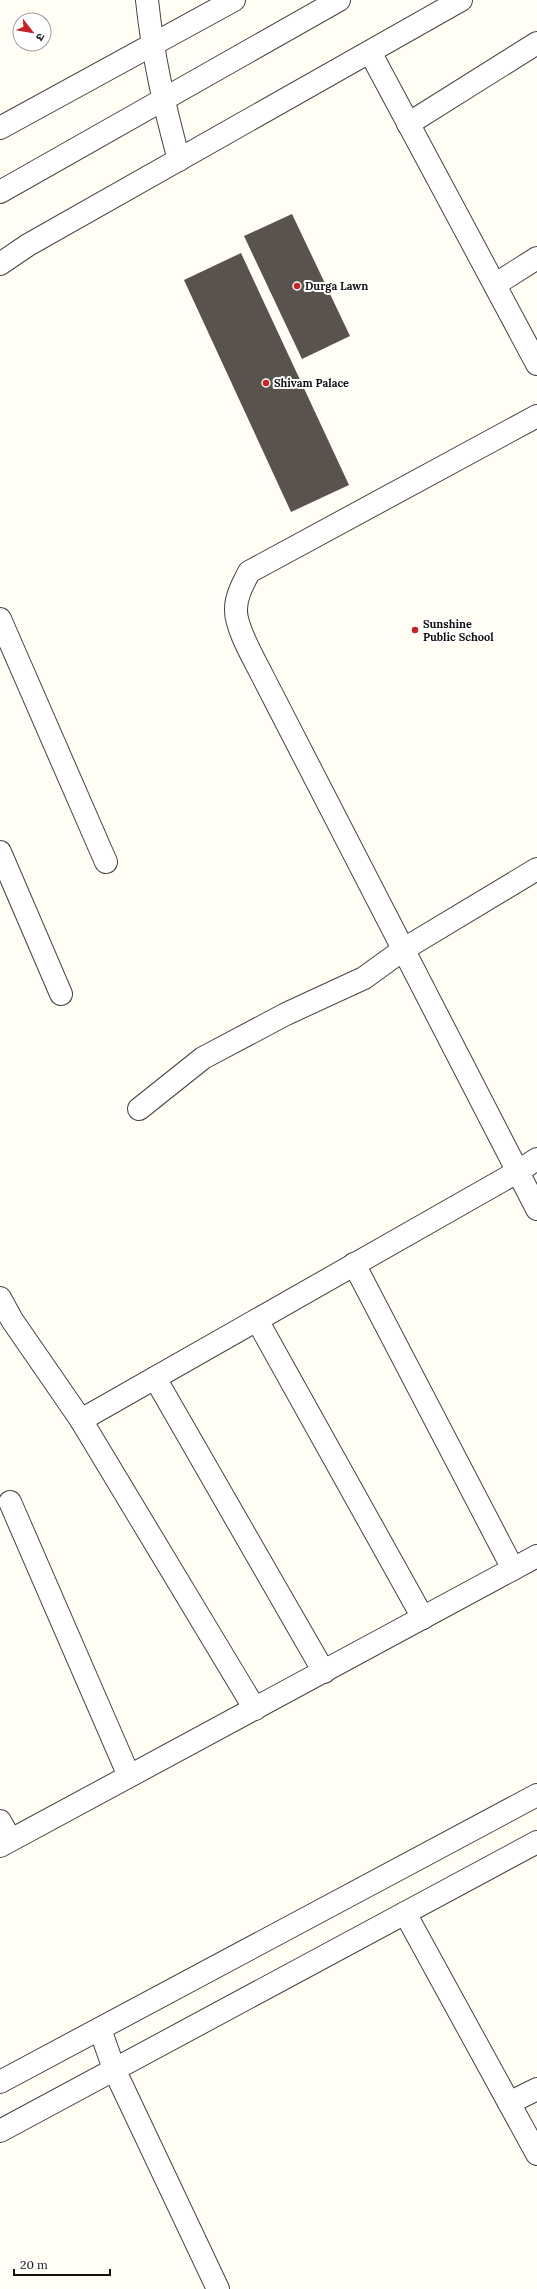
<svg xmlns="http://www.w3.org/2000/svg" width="537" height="2289" viewBox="0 0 537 2289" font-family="Lora,'Noto Sans Devanagari',serif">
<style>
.building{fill:#5a524c}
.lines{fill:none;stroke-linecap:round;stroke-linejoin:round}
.minor-casing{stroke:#444;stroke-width:24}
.tertiary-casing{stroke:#444;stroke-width:24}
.minor{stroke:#fff;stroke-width:22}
.tertiary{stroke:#fff;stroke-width:22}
.poi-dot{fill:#c82225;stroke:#fff;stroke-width:1.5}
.labels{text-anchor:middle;stroke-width:4;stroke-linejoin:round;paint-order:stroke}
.poi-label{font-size:11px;font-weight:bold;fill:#111;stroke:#fff;text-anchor:start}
</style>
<rect width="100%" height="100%" fill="#fffdf4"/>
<g class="building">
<path d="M292 214 350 336 302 359 244 236Z"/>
<path d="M241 253 349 485 291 512 184 280Z"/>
</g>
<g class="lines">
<g class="minor-casing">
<g id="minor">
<path d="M147 0C153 57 164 105 179 160"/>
<path d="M370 52 537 364"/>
<path d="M408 124 537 43"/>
<path d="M0 128 234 0"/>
<path d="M496 284 537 258"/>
<path d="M537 416 249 572C243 584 236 596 236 609 235 627 254 659 262 675L537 1209"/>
<path d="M0 619 106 862"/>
<path d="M0 852 61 994"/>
<path d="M139 1109 203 1058 286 1014 364 978 404 949 537 869"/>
<path d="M354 1264 513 1569"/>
<path d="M0 1298 12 1320 81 1420 255 1709"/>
<path d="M257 1320 423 1618"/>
<path d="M155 1378 324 1672"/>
<path d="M81 1420 517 1172 537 1159"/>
<path d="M10 1502 129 1776"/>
<path d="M0 1821 10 1839"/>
<path d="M0 1846 537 1556"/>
<path d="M405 1913 537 2154"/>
<path d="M100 2029 114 2069 218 2289"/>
<path d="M509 2103 537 2089"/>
</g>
</g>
<g class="tertiary-casing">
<g id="tertiary">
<path d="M0 192 339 0"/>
<path d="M0 264 28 245 461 0"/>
<path d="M0 2082 537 1795"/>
<path d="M0 2131 537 1842"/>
</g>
</g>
<use href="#minor" class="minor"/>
<use href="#tertiary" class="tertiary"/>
</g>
<g class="poi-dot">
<circle cx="297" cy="286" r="4"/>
<circle cx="266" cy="383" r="4"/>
<circle cx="415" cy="630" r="4"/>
</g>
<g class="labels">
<g class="poi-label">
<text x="305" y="290">Durga Lawn</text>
<text x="274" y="387">Shivam Palace</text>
<text x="423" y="628">Sunshine<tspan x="423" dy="13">Public School</tspan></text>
</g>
</g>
<g transform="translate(32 32) rotate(121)"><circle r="19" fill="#ffffff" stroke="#a0a0a0"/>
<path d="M0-3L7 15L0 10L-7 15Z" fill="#c82225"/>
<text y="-6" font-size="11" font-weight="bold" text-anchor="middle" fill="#111111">उ</text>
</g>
<path d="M14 2269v6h96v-6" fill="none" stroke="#111111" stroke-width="2"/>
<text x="20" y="2269" font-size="12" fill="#111111" stroke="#ffffff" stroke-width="3" paint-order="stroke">20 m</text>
</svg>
